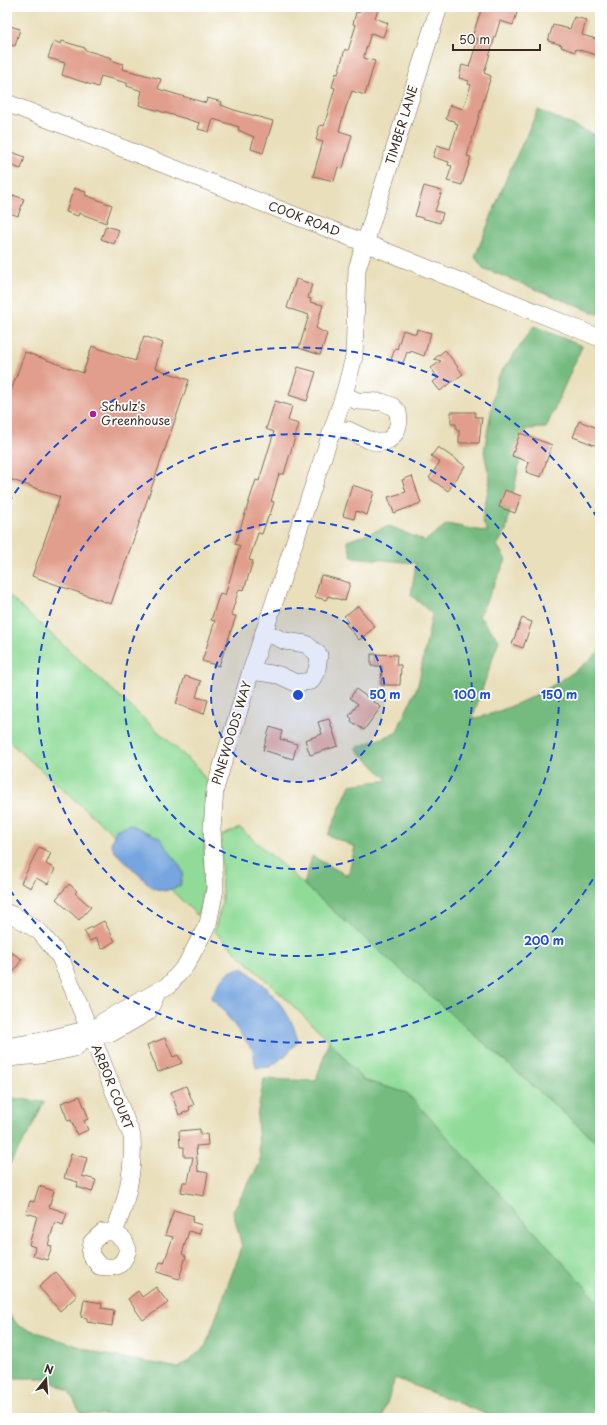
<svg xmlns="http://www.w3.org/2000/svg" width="607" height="1425" viewBox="0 0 607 1425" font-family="'Playpen Sans',sans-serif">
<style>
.green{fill:#90db98;stroke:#66825b}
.forest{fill:#74bb80;stroke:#58724f}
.water{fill:#76a5df;stroke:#58687e}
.building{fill:#e19e8c}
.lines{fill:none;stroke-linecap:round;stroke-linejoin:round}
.minor-casing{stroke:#786955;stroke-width:18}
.minor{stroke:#fff;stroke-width:17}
.ring{fill:none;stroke:#1d4ed8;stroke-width:2;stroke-dasharray:7 5}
.poi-dot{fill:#b5179e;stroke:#fff;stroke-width:1.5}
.labels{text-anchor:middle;stroke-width:3.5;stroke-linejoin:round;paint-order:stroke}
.street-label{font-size:12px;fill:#3b2a1e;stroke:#fff}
.poi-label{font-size:12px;fill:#3b2a1e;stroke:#fff;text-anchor:start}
.centre{fill:#1d4ed8;stroke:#fff;stroke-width:2}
.ring-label{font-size:12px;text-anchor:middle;font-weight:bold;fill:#1d4ed8;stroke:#fff;stroke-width:3.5;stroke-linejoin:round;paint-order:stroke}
</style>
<rect width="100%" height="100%" fill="#fff"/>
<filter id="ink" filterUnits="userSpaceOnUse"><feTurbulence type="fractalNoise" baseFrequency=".025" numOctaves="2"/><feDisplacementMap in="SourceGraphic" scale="8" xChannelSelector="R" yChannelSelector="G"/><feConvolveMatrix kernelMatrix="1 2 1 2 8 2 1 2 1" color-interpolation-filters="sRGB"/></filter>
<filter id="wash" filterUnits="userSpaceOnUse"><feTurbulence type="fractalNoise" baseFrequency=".012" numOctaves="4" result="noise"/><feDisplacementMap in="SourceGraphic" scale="16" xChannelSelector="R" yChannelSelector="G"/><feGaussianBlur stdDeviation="0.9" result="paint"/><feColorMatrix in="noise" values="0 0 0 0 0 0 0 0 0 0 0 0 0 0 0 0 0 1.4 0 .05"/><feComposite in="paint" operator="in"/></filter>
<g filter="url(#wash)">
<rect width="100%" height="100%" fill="#e9dfbb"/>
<g class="green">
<path d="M7 594 197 767 207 782 204 831 205 882 198 916 113 834 7 740Z"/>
<path d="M240 828 600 1145V1303L407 1094 363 1080 329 1040 214 931 222 904 221 836Z"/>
</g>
<g class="forest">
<path d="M538 110 600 137V315L483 268 475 257 509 172Z"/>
<path d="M534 326 582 346 546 428 526 429 506 531 497 545 506 560 479 616 499 640 472 719C513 710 571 680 600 650V1145L304 885 312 856 348 876 355 847 328 835 350 785 388 780 355 748 396 733 418 685 432 614 411 595 416 563 352 557 347 541 389 526 425 541 447 524 488 532 482 520 490 480 484 452 497 378Z"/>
<path d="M329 1040 363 1080 407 1093 600 1303V1418H496L395 1378 382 1418H136L135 1415 81 1414 69 1391 44 1378H7V1312L19 1326 101 1354 179 1368 205 1347 242 1247 233 1211 260 1163 257 1116 264 1079 316 1081Z"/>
<path d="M12 1098 44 1102 30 1131 10 1163 7 1171V1108Z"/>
</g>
<g class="water">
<path d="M129 824 160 838 181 868 183 873 180 886 165 891 153 888 114 851 111 843 116 830Z"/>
<path d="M243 968C266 986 292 1011 298 1041L286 1055 270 1067 256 1068 253 1050 222 1009 211 998C219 983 224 970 243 968Z"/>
</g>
<g id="blocks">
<g class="building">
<path d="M363 7H379L375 18 388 23 383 37 371 33 364 55V58L375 61 365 95 352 91 346 107 339 131 352 135 343 168 338 167 334 181 313 176 323 142 316 140 320 125 324 126 335 88 332 87 336 73 338 74 345 49 348 51 356 25 353 24 356 12 359 13Z"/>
<path d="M482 7H519L513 25 500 21 484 73 491 76 467 156 471 157 462 185 447 181 452 166 448 165 449 162 433 157 437 145 450 149 458 124 455 123V121L446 119 450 105 463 109 471 85 468 84 469 81 459 78 462 65 469 67 478 39 472 37Z"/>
<path d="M574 17 586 20 582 35 600 40V56L576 49 575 52 561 47 562 45 548 41 553 25 570 29Z"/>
<path d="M7 25 20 29 15 46 7 44Z"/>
<path d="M54 41 61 44 62 41 85 48V50L112 58 111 60 123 64 122 69 161 79 158 89 206 103 207 98 222 102 221 105 234 110 273 121 263 153 251 149 254 137 238 130 239 127 213 119 209 132 198 129 200 123 139 105 142 91 127 86V83L101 76 98 87 62 75 65 63 48 58Z"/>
<path d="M7 150 25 157 21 169 7 164Z"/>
<path d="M424 186 442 191 435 211 443 213 440 223 415 216Z"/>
<path d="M74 188 86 192 85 195 112 205 106 223 79 213 78 216 66 212Z"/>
<path d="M13 195 24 199 18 216 7 212Z"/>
<path d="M106 226 119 230 114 244 101 239Z"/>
<path d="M296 279 312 284 308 298 311 299 310 302 323 305 316 328 327 334 320 355 299 348 309 315 287 308Z"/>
<path d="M417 329 431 333 424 356 411 351 410 353 407 352 403 363 391 360 395 348 397 349 403 330 416 334Z"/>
<path d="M144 336 163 343 155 368 189 380 111 604 32 576 60 497 7 478V402L25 352 83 373 92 346 135 361Z"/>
<path d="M445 350 463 374 440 391 433 382 438 378 431 368 441 361 434 359Z"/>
<path d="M298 367 316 372 307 401 289 395Z"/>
<path d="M275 401 292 406 288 421 299 424 284 474H279L271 501 274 502 270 515 269 514 262 534 258 533 249 560 253 561 244 590 239 589 231 615 236 616 219 666 202 661 215 621 211 620 220 593 225 595 240 546 235 544 256 480 259 481 274 432 266 429Z"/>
<path d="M451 412H475V417H482L479 443H459V430H456V424H451Z"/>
<path d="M579 421 600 429V447L573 437Z"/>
<path d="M520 433 552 445 541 477 526 472 529 462 512 456Z"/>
<path d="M438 447 465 466 448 491 429 478 440 462 431 456Z"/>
<path d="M412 476 421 503 394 513 388 497 406 492 402 480Z"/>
<path d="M352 485 374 492 367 515 356 511 354 519 343 516Z"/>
<path d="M505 490 521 496 515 513 499 507Z"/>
<path d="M321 575 350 583 345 601 328 596 326 600 315 597Z"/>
<path d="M358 606 375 627 359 640 346 624 348 622 344 616Z"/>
<path d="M522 618 532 622 523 648 512 644Z"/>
<path d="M371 654 397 655 396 665H401L400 685H381L382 666H371Z"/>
<path d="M185 676 201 681 196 697 208 700 204 714 176 704Z"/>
<path d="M356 689 381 707 364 730 351 721 352 719 349 716 358 704 350 698Z"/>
<path d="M329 719 338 746 310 755 305 740 322 734 318 722Z"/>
<path d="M270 727 282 731 280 739 297 744 293 759 263 750Z"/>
<path d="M39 847 51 853 46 864 55 869 48 884 36 878 31 888 21 883Z"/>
<path d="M69 884 77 891 75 893 91 907 79 920 56 899Z"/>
<path d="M104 921 115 941 102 949 96 938 90 941 84 931Z"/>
<path d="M7 950 22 959 13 973 7 969Z"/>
<path d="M165 1038 173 1057 178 1055 182 1063 158 1072 147 1045Z"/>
<path d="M186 1086 194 1105 189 1107 190 1110 179 1115 171 1092Z"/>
<path d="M80 1096 87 1114 88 1119 84 1121 88 1130 77 1135 71 1120 68 1121 61 1103Z"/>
<path d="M200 1129V1135L207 1134 208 1145 196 1146 198 1171 208 1173 204 1196 181 1192 183 1182H188L193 1157H184V1147H180L179 1131Z"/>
<path d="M71 1154 87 1158 82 1176 96 1180 92 1192 77 1187 78 1182 64 1178Z"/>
<path d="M39 1186 54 1191 49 1207 67 1213 63 1225 55 1222 48 1245 52 1246 47 1260 33 1256 35 1247 29 1245 37 1216 26 1213 30 1201 34 1202Z"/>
<path d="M174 1210 194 1216 192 1222 202 1225 199 1234 189 1231 182 1254 186 1256 179 1279 157 1272 160 1262 164 1263 173 1237 165 1235Z"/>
<path d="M56 1272 77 1296 60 1311 39 1287Z"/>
<path d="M156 1287 168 1303 143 1320 128 1299 138 1291 142 1297Z"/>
<path d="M84 1300 102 1303 101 1308 114 1310 112 1326 87 1322V1318L81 1317Z"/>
</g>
</g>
</g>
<g filter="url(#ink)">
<use href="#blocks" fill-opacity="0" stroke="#786955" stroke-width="1"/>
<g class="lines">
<g class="minor-casing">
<g id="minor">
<path d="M7 103 365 243 600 338"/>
<path d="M333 430H348L369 440 379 443 389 440 396 432 399 422 398 412 392 406 382 402 357 401 344 395"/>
<path d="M251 671 279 675 296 683 311 681 317 670 319 655 306 644 285 641 264 632"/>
<path d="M7 913 15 916 40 932 60 957 132 1136C134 1169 127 1202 114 1232H103L92 1242 90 1254 99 1266C117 1269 122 1267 128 1250L124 1240 114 1232"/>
<path d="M7 1047 37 1042 77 1032 91 1034 112 1033 148 1012 157 993"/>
<path d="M7 1058 41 1055 75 1048 104 1021 169 985 186 965 208 924 215 889 212 829 215 789 251 671 344 395 354 357 357 269 439 7"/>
</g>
</g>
<use href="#minor" class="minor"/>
</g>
</g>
<circle cx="298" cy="695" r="87" fill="#1d4ed8" fill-opacity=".12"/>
<g class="ring">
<circle cx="298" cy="695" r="87"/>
<circle cx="298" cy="695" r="174"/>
<circle cx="298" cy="695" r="261"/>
<path d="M599 869A348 348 0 0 1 8 887M8 503A348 348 0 0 1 599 521"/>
</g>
<circle class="poi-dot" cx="93" cy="414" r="4"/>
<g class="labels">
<g class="street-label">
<text transform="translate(402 125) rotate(-73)" y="4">TIMBER LANE</text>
<text transform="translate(304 219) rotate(21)" y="4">COOK ROAD</text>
<text transform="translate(232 733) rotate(-73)" y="4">PINEWOODS WAY</text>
<text transform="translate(112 1087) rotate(68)" y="4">ARBOR COURT</text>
</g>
<g class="poi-label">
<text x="101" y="411">Schulz's<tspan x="101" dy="14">Greenhouse</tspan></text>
</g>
</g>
<circle cx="298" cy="695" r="6" class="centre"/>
<g class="ring-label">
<text x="385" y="699">50 m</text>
<text x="472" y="699">100 m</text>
<text x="559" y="699">150 m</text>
<text x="544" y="945">200 m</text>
</g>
<rect width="607" height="1425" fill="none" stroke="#fff" stroke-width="24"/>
<g transform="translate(46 1379) rotate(17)" stroke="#ffffff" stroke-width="3" paint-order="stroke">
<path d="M0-3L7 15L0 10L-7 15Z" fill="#3b2a1e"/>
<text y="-6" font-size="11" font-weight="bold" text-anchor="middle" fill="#3b2a1e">N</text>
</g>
<path d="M453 44v6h87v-6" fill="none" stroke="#3b2a1e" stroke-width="2"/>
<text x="459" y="44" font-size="12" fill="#3b2a1e" stroke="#ffffff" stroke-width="3" paint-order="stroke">50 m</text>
</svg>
